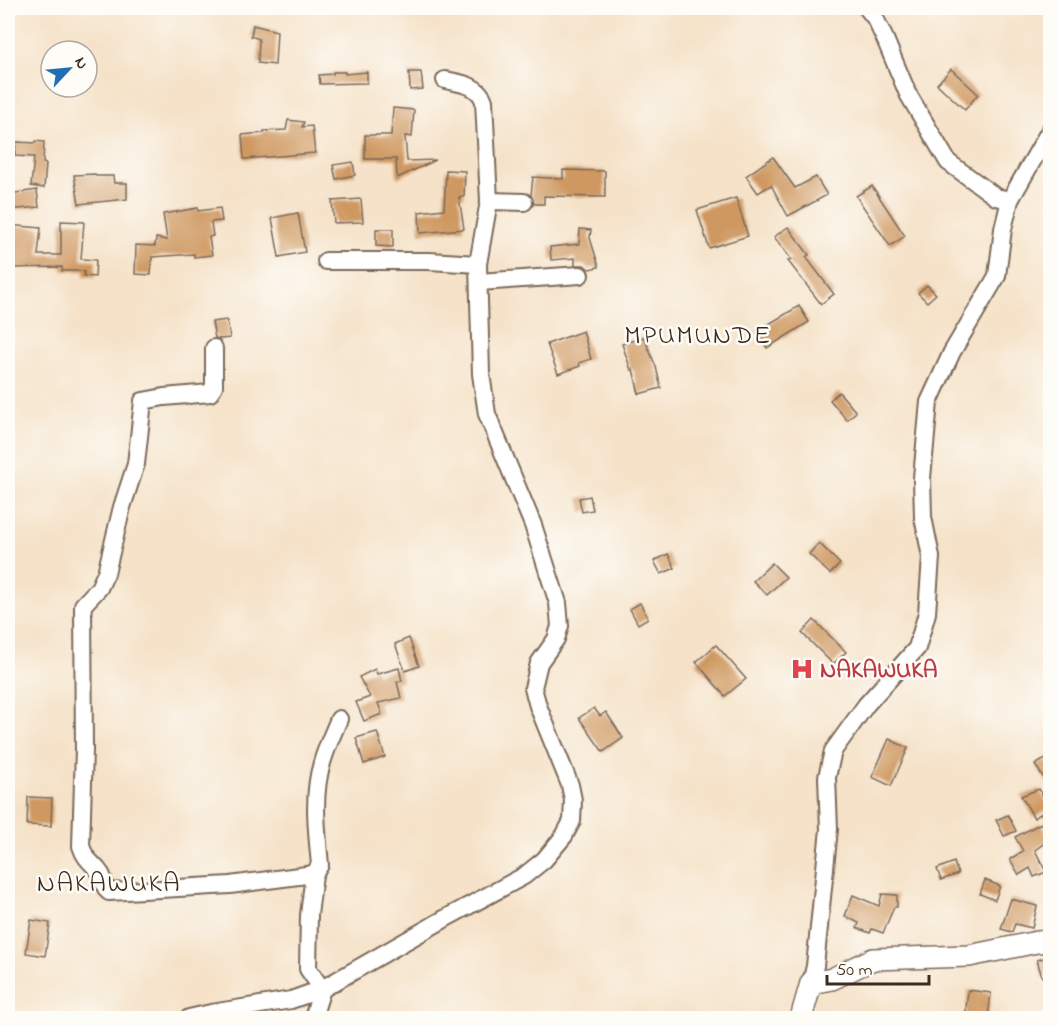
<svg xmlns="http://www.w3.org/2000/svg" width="1058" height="1026" viewBox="0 0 1058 1026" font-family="'Indie Flower',sans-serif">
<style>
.building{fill:#cf9860}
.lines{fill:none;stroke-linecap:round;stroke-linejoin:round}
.minor-casing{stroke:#7c6a5a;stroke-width:20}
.tertiary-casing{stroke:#7c6a5a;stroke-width:24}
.minor{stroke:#fff;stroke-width:16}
.tertiary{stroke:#fff;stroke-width:21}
.labels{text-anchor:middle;stroke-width:5;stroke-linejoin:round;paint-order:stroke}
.health-label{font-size:24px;font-weight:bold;fill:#be3a42;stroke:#fdfcf7;text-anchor:start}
.quarter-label{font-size:27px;letter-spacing:1.5px;fill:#3b2a1e;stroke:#fdfcf7}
</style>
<rect width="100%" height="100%" fill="#fdfcf7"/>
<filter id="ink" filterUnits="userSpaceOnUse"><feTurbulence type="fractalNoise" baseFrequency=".0167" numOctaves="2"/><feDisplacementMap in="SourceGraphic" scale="12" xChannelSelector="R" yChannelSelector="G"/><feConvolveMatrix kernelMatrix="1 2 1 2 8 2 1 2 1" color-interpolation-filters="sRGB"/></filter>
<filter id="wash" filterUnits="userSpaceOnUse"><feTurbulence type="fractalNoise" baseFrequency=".008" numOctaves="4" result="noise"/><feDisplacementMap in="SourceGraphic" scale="24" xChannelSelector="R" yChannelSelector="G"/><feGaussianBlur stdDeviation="1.35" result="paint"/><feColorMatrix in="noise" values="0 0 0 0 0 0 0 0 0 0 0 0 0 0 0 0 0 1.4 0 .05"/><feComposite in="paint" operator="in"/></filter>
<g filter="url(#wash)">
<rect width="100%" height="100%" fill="#f5e2c8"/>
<g id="blocks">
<g class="building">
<path d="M253 25 277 31 275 65 258 63 259 39 251 36Z"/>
<path d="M951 69 978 94 965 110 937 84Z"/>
<path d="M333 72H345V74L367 72V83L320 84 319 75 333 74Z"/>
<path d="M409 72H421L423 89 410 90Z"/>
<path d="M393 108 414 110 412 137 405 136 407 161 436 160 397 178 396 159H365V135H391Z"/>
<path d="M288 120 304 122 302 127 312 126 315 153 244 159 242 135 264 133V131L286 130Z"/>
<path d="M36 141 44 142 43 163 46 164 44 188 31 186 34 157 15 156 16 142 36 143Z"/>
<path d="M773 157 795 188 816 177 827 195 788 216 771 185 758 193 746 176Z"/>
<path d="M353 162 355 175 336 179 333 165Z"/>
<path d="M446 170 465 171 464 197H459L464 229 420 233 419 212 444 209Z"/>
<path d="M563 170 605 171V197L544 196V204H534L531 195 533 177 563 179Z"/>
<path d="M95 174 96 176H113L114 183H127V199L79 204 74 175Z"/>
<path d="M872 186 905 236 890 246 856 196Z"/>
<path d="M37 190 39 207 8 210V194Z"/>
<path d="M736 198 748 236 709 248 697 210Z"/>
<path d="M361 199 363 222 334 223 332 201Z"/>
<path d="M198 208V211L220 208 222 221 211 222 213 236 209 237 212 255 194 257V254L152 257 151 275 135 274 136 245 155 246 156 238 167 240 163 214Z"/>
<path d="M298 213 305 252 279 257 272 218Z"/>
<path d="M61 221 84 222 81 259 96 260 95 277 84 276V271H62V267L8 268V225L41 228 38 255H61Z"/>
<path d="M788 227 809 255 806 257 834 294 821 304 788 261 791 259 774 237Z"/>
<path d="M376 229H393V247L376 246Z"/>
<path d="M580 229 591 230 590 238 599 267 589 269 584 265H575V258L551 260 550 247 579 244Z"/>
<path d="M927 285 936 294 927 302 918 293Z"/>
<path d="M799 306 809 322 767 348 757 331Z"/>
<path d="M227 320 230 338 220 339 215 338 212 322Z"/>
<path d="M583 331 591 359 579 363 580 366 558 374 547 344Z"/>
<path d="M644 337 656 367 661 388 639 394 633 369 631 370 622 344Z"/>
<path d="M839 392 856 412 847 420 830 400Z"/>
<path d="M590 496 593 510 582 512 579 498Z"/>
<path d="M819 543 840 564 830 574 809 554Z"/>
<path d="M668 554 675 568 661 574 654 561Z"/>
<path d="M772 563 786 577 767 595 753 581Z"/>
<path d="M640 603 648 618 638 624 630 609Z"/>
<path d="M814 620 846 652 833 664 802 633Z"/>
<path d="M409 638 419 666 405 671 395 644Z"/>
<path d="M716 645 746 679 725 696 696 662Z"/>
<path d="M399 668 402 681 397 682 401 698 378 703 382 714 364 721 356 702 370 697 359 677 375 669 377 674Z"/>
<path d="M594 708 600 716 606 712 623 738 603 752 579 718Z"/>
<path d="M377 732 385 757 364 764 356 738Z"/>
<path d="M889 739 908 748 891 786 872 777Z"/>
<path d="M1045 759 1050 767V787L1035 765Z"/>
<path d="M1039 789 1050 808 1034 818 1021 796Z"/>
<path d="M28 797 52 798 51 826 27 825Z"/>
<path d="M1008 815 1016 831 1004 836 996 820Z"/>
<path d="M1041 823 1050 839 1035 850 1046 872 1034 877 1030 868 1019 875 1010 859 1023 851 1015 837Z"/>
<path d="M954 862 958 874 941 880 937 869Z"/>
<path d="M985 880 1000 886 995 900 980 894Z"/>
<path d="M882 894 897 895V907H894L883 933 872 929 870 933 857 928 859 923 845 916 853 895 879 906Z"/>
<path d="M1011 899 1037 906 1032 928 1015 924 1012 932 1001 929Z"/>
<path d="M31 920 50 923 45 956 26 953Z"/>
<path d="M1050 956V974L1042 977 1037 960Z"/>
<path d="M968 990 991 993 988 1018H965Z"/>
</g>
</g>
</g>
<g filter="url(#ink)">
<use href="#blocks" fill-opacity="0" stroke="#7c6a5a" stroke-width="1.5"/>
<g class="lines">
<g class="minor-casing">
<g id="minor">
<path d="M867 8 875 18 885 39 908 94 948 162 996 197 1010 200"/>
<path d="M489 201 524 202"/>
<path d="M326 261H429L478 264"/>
<path d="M479 282 580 275"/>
<path d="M214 348V386L210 393 164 397 143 401 136 464 122 507 106 573 99 588 83 605 84 750 81 846C86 862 94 863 101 874 105 881 103 887 109 892L230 885 314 874"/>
<path d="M811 983 815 966 829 829 827 777 833 751 866 705 917 648 927 613 931 557 923 517 922 478 929 402 952 352 997 276 1003 229 1010 200 1050 130"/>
<path d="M189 1018 211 1013 291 1000 322 989 446 918 524 876 544 860 564 836 572 821 573 800 570 785 538 706 533 688 539 663 556 639 560 626 558 603 533 525 487 414 481 374 478 264 489 201 484 101C479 85 460 83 445 80"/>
<path d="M313 1018 322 989 308 969 309 915 314 874 320 865C317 832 312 795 322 763 326 748 333 733 339 719"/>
</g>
</g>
<g class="tertiary-casing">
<path id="tertiary" d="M801 1018 811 983 832 979 873 959 969 956 1037 942 1050 941"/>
</g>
<use href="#minor" class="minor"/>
<use href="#tertiary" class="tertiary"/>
</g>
</g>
<defs>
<g id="hospital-bare" transform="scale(1.8)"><path d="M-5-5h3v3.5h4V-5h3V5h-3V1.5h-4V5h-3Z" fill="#e0444e" stroke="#fdfcf7" stroke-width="2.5" paint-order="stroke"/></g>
</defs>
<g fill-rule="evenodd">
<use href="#hospital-bare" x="802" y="669"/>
</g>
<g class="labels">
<g class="health-label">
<text x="820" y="677">NAKAWUKA</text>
</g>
<g class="quarter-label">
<text x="698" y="343">MPUMUNDE</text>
<text x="109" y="891">NAKAWUKA</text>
</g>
</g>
<rect width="1058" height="1026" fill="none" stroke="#fdfcf7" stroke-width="30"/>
<g transform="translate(69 69) rotate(64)"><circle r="28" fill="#fdfcf7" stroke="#afa8a0" stroke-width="1.5"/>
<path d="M0-4.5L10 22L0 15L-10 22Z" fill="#1f6fb2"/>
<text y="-9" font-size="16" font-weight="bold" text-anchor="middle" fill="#3b2a1e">N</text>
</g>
<path d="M827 975v9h102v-9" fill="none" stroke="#3b2a1e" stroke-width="3"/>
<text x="836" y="975" font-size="18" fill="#3b2a1e" stroke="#fdfcf7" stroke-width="4.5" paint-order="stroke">50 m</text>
</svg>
